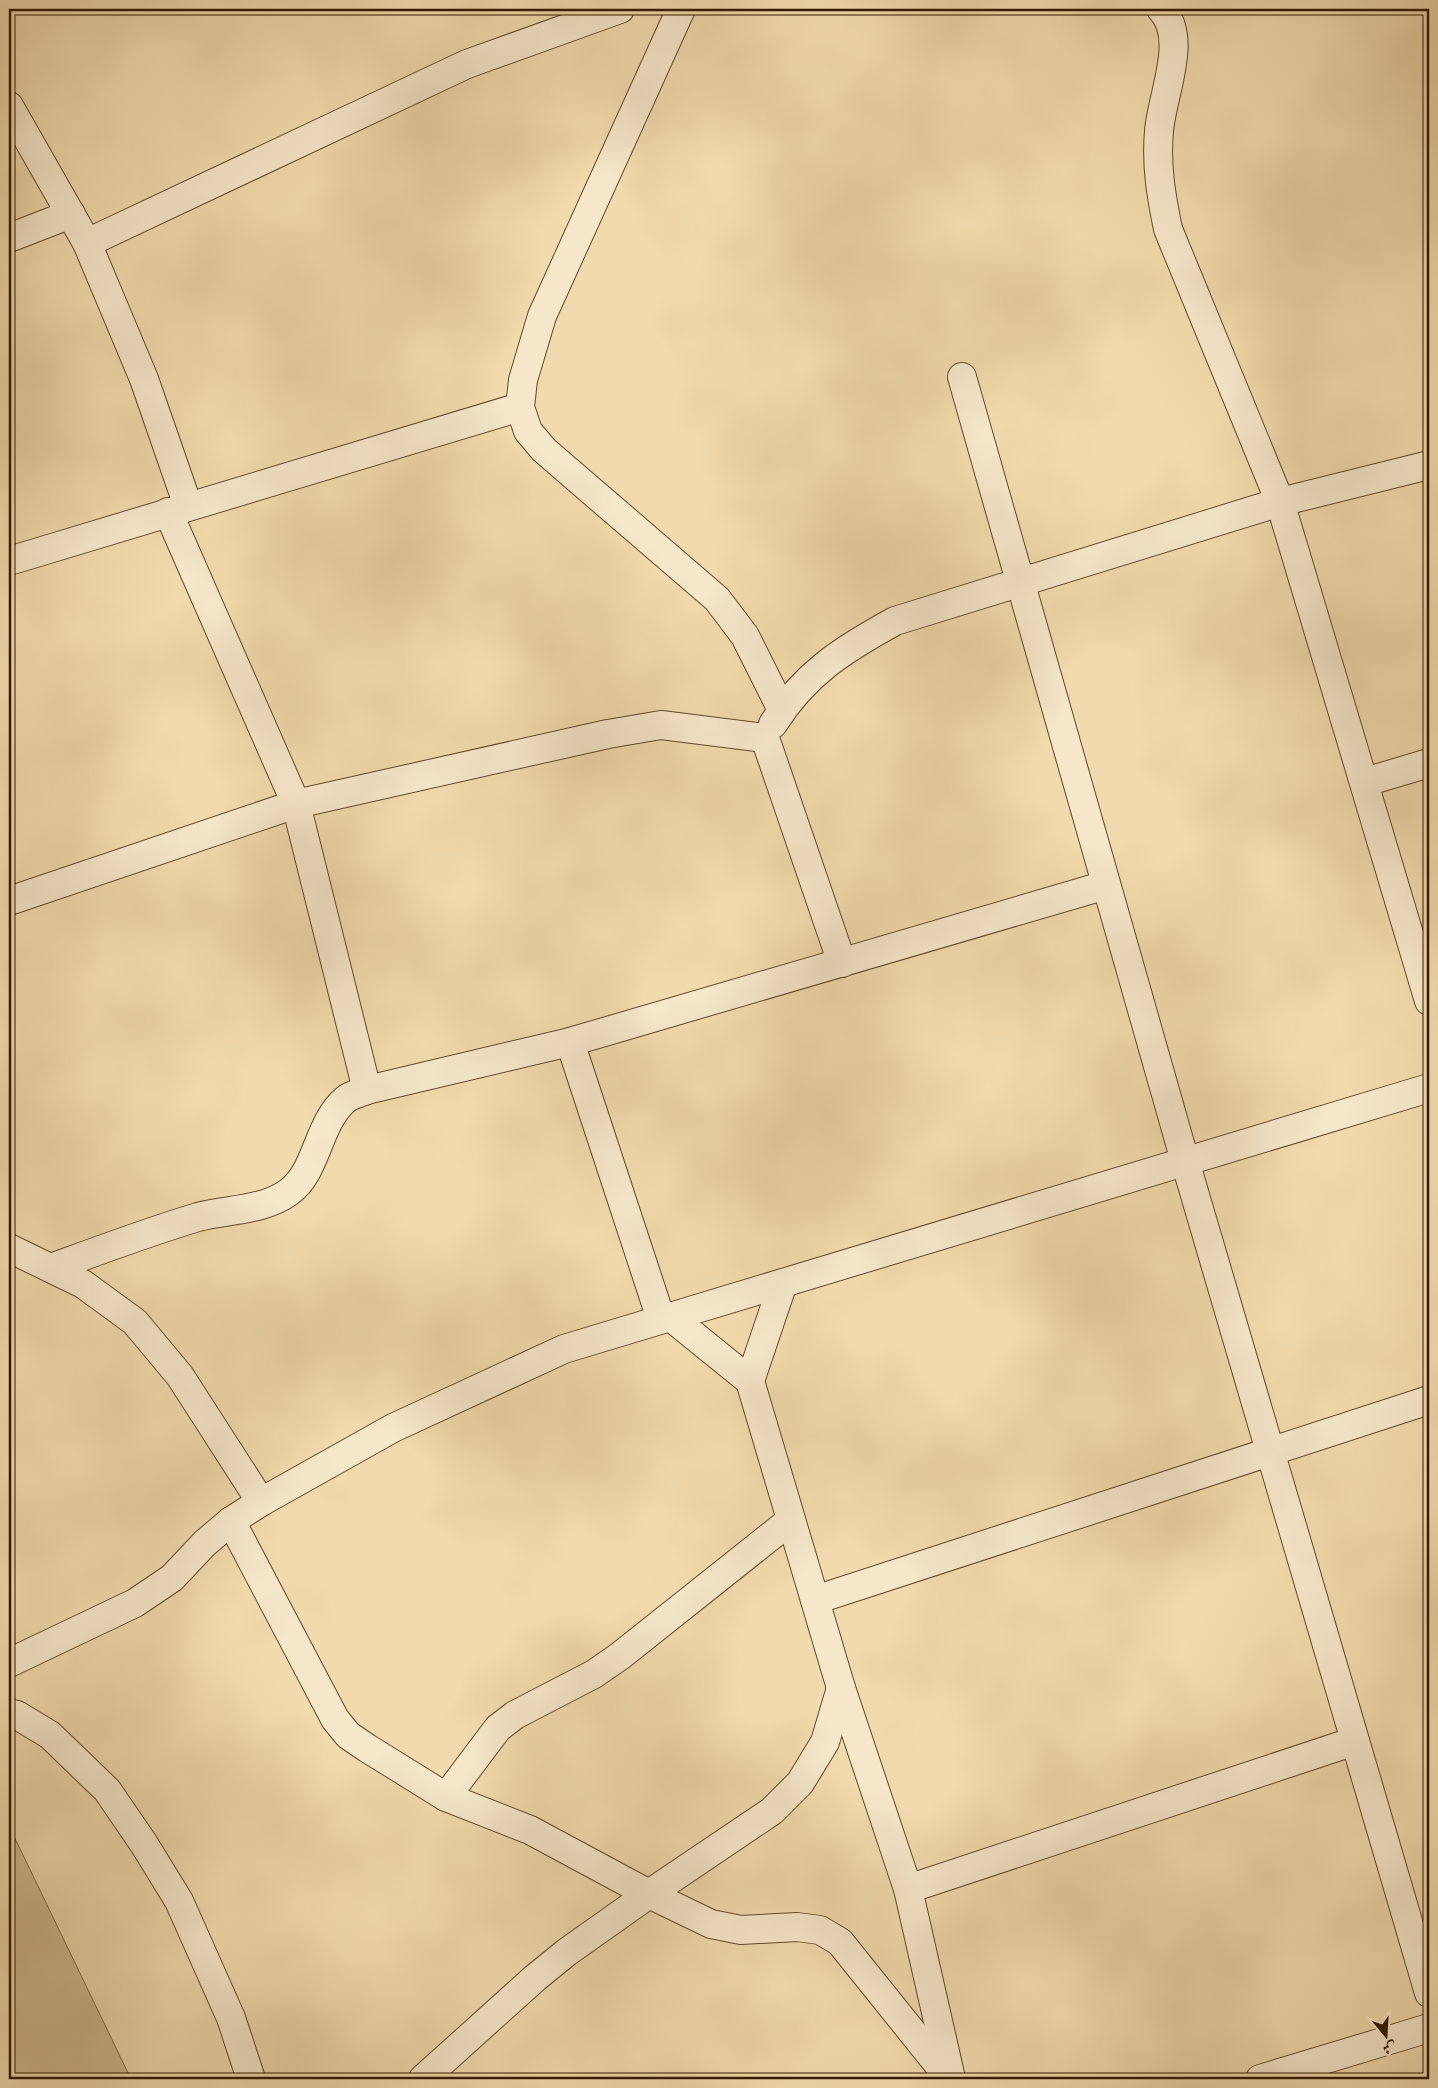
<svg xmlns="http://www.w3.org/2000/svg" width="1438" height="2088" viewBox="0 0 1438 2088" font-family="Vollkorn,Amiri,serif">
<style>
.green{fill:#d0b990;stroke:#806948}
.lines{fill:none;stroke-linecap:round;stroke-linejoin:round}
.minor-casing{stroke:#61492b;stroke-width:30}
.minor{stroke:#f6e7ca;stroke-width:28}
</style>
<rect width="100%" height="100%" fill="#f1daad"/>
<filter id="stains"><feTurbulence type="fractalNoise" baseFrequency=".004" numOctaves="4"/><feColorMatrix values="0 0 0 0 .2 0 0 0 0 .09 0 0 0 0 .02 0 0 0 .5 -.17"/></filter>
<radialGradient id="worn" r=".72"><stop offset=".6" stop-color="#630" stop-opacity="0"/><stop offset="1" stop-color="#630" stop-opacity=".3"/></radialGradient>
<path class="green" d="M9 1826 131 2079H9Z"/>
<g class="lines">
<g class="minor-casing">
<g id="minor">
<path d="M681 9 542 316 523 380 520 407 528 431 544 450 717 599 745 636 782 710"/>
<path d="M1161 9C1189 38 1162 94 1159 131 1156 166 1161 195 1168 229L1280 502 1429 1001"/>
<path d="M9 106 87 243 144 379 188 506"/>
<path d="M9 238 71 214"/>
<path d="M87 243 467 64 620 9"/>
<path d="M962 377 1185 1161 1429 1993"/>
<path d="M168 512 296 804 367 1090"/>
<path d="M9 561 520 407"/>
<path d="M773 724C805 673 844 649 895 621L1280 502 1429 465"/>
<path d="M765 738 842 963"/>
<path d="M1365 782 1429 763"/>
<path d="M9 901 296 804 608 734 661 725 765 738"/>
<path d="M570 1042 661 1319"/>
<path d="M9 1248 83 1284 135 1322 180 1376 261 1502"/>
<path d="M51 1268C100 1250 148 1232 198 1217 228 1209 263 1211 289 1192 318 1171 317 1123 346 1099 351 1095 360 1093 367 1090L570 1042 1106 885"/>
<path d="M671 1317 750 1381 841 1688 908 1889 950 2074"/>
<path d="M750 1381 783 1283"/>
<path d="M231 1521 335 1719 348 1735 367 1748 446 1797 530 1830 649 1894 711 1924 741 1930 797 1927 820 1930 840 1942 950 2079"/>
<path d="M815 1600 1429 1400"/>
<path d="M9 1663 135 1603 172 1578 205 1543 231 1521 261 1502 393 1428 564 1349 1429 1088"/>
<path d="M9 1713 17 1715 50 1735 107 1790 144 1844 179 1901 231 2018 251 2079"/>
<path d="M446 1797 498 1728 515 1715 594 1674 620 1656 791 1520"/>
<path d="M908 1889 1355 1741"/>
<path d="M423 2079 535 1978 567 1952 649 1894 772 1811 800 1783 825 1742 841 1688"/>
<path d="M1260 2079 1429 2028"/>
</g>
</g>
<use href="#minor" class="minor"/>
</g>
<rect width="1438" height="2088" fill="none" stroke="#f1daad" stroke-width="30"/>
<rect x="10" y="10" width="1418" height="2068" fill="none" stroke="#311900" stroke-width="2.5"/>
<rect x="15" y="15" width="1408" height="2058" fill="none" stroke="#311900"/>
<g transform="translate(1386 2036) rotate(162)" stroke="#f6e7ca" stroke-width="4" paint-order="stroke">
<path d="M0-4L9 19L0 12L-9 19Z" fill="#311900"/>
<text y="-8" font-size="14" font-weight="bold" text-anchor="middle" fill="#311900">ش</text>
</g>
<rect width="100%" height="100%" filter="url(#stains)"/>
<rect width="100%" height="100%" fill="url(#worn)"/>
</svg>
